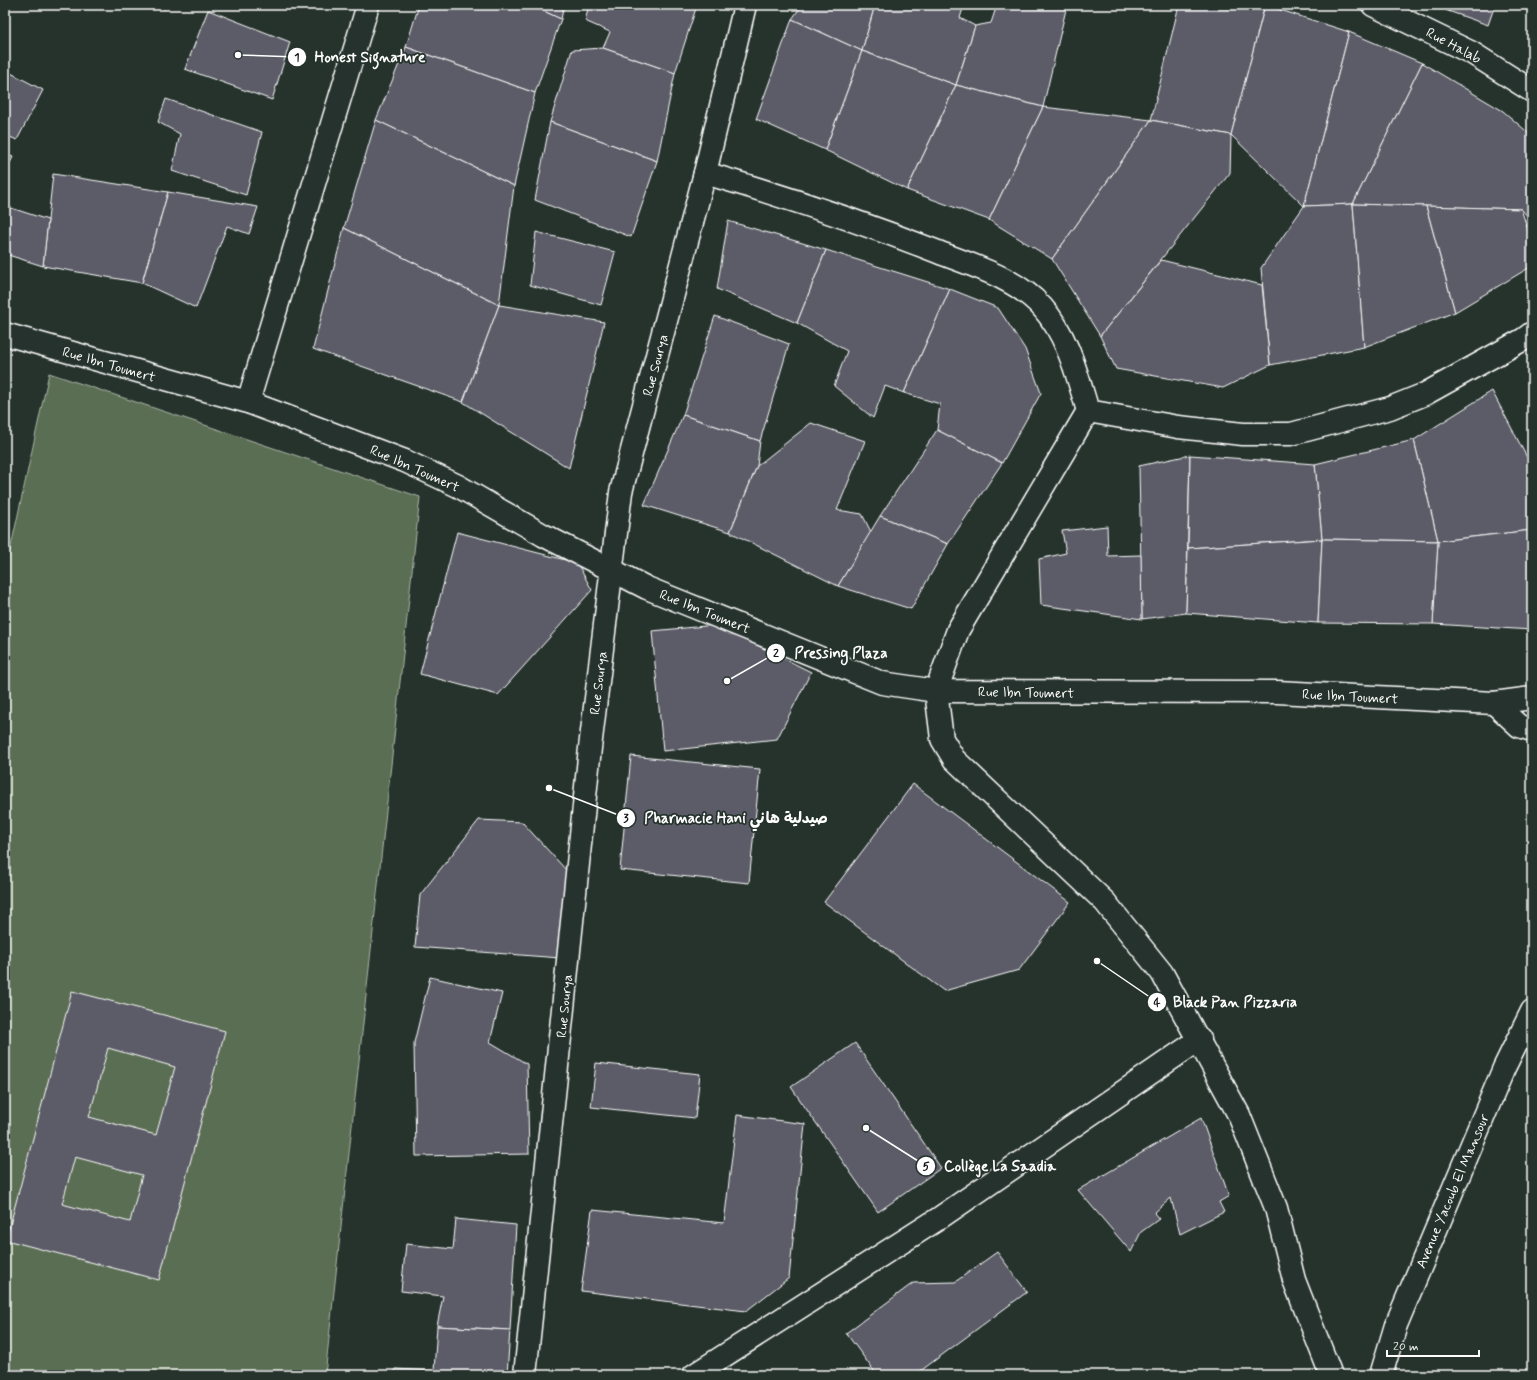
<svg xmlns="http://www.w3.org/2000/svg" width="1537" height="1380" viewBox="0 0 1537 1380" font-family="Mynerve,'Playpen Sans Arabic',sans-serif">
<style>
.green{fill:#5a6e52;stroke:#acb6a8}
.building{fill:#5c5c68;stroke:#fff;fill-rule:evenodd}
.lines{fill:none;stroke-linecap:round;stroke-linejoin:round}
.minor-casing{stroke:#fff;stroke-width:25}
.tertiary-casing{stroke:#fff;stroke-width:25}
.secondary-casing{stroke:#fff;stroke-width:25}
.minor{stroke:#26332d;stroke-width:22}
.tertiary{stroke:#26332d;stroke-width:22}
.secondary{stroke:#26332d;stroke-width:22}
.labels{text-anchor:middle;stroke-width:3.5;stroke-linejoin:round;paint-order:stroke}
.street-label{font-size:14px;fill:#fff;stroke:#26332d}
.leader{fill:none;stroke:#fff;stroke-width:1.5}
.callout-dot{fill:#fff;stroke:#26332d;stroke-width:1.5}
.mark-label{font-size:12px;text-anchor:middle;font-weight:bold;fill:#111}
.callout-label{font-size:15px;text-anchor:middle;font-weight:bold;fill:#fff;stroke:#26332d;stroke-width:3.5;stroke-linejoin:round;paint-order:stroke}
</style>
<rect width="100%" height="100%" fill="#26332d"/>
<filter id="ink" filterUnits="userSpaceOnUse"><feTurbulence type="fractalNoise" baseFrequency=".025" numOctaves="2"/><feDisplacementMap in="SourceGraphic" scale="8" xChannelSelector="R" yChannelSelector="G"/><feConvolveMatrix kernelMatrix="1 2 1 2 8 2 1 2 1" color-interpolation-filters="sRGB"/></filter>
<g filter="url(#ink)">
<path class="green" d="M49 373 420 497 325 1375H5V574Z"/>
<g class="building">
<path d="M157 5H166L165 9Z"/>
<path d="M419 5H531L561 19 535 93 406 47Z"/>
<path d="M531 5H564L561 19Z"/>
<path d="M589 5H697L675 73 603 48 610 32 585 21Z"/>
<path d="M802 5H875L862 51 792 19Z"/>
<path d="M875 5H964L960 18 975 26 956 85 862 51Z"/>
<path d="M997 5H1067L1043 107 956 85 975 26 991 23Z"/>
<path d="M1179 5H1265L1231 135 1151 120Z"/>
<path d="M1265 5 1349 32 1304 206 1231 135Z"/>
<path d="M1431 5H1495L1488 25Z"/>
<path d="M208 10 290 42 272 100 185 69Z"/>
<path d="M792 19 862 51 825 150 756 119Z"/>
<path d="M1349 32 1422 63 1353 204 1304 206Z"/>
<path d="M406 47 535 93 514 186 376 120Z"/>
<path d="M603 48 675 73 657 161 550 122 572 50Z"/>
<path d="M862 51 956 85 907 190 825 150Z"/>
<path d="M1422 63 1503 111 1532 136V221L1521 209 1353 204Z"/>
<path d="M5 70 43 90 17 140 5 135Z"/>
<path d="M956 85 1043 107 989 220 907 190Z"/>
<path d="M166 99 262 132 246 195 172 171 180 134 158 122Z"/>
<path d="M1043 107 1151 120 1052 259 989 220Z"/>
<path d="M376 120 514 186 499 305 344 228Z"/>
<path d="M1151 120 1231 135 1230 173 1100 336 1052 259Z"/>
<path d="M550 122 657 161 631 237 535 200Z"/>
<path d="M5 154 13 157 5 173Z"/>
<path d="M53 174 168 192 142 283 43 266Z"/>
<path d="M168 192 258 207 249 234 227 226 196 308 142 283Z"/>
<path d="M1353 204 1364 347 1270 365 1261 268 1304 206Z"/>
<path d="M1353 204 1426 206 1455 312 1364 347Z"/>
<path d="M5 206 48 220 43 266 5 254Z"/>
<path d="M1426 206 1521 209 1532 242V266L1455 312Z"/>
<path d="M728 221 826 250 797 323 717 289Z"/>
<path d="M344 228 499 305 463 402 313 349Z"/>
<path d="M536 232 615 252 601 305 530 285Z"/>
<path d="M826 250 950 289 904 393 885 386 873 418 834 386 847 351 797 323Z"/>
<path d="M1161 260 1262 285 1270 365 1223 388 1116 369 1100 336Z"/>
<path d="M950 289 998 308 1025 349 1041 393 1002 463 937 430 940 404 904 393Z"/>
<path d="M499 305 604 322 569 468 463 402Z"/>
<path d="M715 316 789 344 760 441 683 415Z"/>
<path d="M1492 391 1532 467V530L1438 541 1414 440Z"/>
<path d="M683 415 760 441 757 466 730 532 644 505Z"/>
<path d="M811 423 865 441 837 510 862 514 871 532 838 586 730 532 757 466Z"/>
<path d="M937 430 1002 463 948 544 880 516Z"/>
<path d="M1414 440 1438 541 1322 539 1315 464Z"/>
<path d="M1190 455 1186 613 1142 619 1139 466Z"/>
<path d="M1190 455 1315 464 1322 539 1188 548Z"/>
<path d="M880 516 948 544 911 609 838 586Z"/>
<path d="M1107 526 1108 556 1141 555 1142 619 1041 605 1039 559 1066 553 1062 531Z"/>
<path d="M1532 530V630L1433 624 1438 541Z"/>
<path d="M457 532 577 563 592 590 498 695 420 674Z"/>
<path d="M1322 539 1318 623 1186 613 1188 548Z"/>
<path d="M1322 539 1438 541 1433 624 1318 623Z"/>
<path d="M716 625 811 672 777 739 663 751 652 631Z"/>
<path d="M631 756 760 769 749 883 620 870Z"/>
<path d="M913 784 1070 902 1019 970 944 991 824 902Z"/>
<path d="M479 820 522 822 567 871 560 958 415 947 420 895Z"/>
<path d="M430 977 502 993 490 1042 527 1064 529 1154 416 1156 414 1043Z"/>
<path d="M72 991 225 1031 159 1280 6 1240ZM108 1048 175 1067 156 1135 89 1117ZM75 1157 142 1175 130 1222 62 1204Z"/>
<path d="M855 1043 941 1168 878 1212 791 1087Z"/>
<path d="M596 1063 700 1074 695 1118 591 1107Z"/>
<path d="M737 1115 805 1124 789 1278 746 1311 581 1291 592 1210 724 1223Z"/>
<path d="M1201 1118 1229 1196 1219 1202 1224 1212 1180 1234 1171 1198 1154 1213 1159 1219 1141 1232 1131 1252 1078 1190Z"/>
<path d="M456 1219 516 1225 510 1330 437 1326 443 1296 401 1291 406 1244 453 1249Z"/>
<path d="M997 1252 1027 1292 915 1375H877L846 1333 913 1283 955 1282Z"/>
<path d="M437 1326 510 1330 507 1375H395V1369L434 1371Z"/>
<path d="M811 1369 815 1375H802Z"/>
</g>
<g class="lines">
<g class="minor-casing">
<g id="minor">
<path d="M1373 5 1472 53 1532 91"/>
<path d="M705 173C784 196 861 222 938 252 973 266 1016 278 1042 307 1068 336 1077 375 1088 411L958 630 936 691 942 739 954 759 1105 902 1162 973 1239 1115 1276 1208 1294 1280 1331 1375"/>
<path d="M248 402 368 5"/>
<path d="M1088 411 1178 427 1243 434H1291L1390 408 1425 394 1524 339 1532 333"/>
<path d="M525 1375 590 748 621 492 705 173 745 5"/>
<path d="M694 1375 938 1219 1200 1039"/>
</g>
</g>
<g class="tertiary-casing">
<g id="tertiary">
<path d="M5 334 248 402 405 461 458 486 543 535 647 588 882 683 936 691 1277 692 1494 703 1532 698"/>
<path d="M1494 703 1519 726 1532 730"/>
</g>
</g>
<g class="secondary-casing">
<path id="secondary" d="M1381 1375 1396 1325 1504 1068 1532 1011"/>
</g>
<use href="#minor" class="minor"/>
<use href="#tertiary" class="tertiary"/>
<use href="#secondary" class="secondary"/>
</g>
</g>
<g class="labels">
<g class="street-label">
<text transform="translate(1454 45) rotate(28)" y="5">Rue Halab</text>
<text transform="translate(109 364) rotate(16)" y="5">Rue Ibn Toumert</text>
<text transform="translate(655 365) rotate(-75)" y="5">Rue Sourya</text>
<text transform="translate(415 468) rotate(24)" y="5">Rue Ibn Toumert</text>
<text transform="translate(705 611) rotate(22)" y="5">Rue Ibn Toumert</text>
<text transform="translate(598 683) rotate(-83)" y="5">Rue Sourya</text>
<text transform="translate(1026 692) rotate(1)" y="5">Rue Ibn Toumert</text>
<text transform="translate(1350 696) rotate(3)" y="5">Rue Ibn Toumert</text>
<text transform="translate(564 1006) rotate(-84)" y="5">Rue Sourya</text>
<text transform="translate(1452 1191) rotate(-67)" y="5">Avenue Yacoub El Mansour</text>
</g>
</g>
<path class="leader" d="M238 55L297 57M727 681L776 653M549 788L626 818M1097 961L1157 1002M866 1128L926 1166"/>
<g class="callout-dot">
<circle cx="238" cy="55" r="4"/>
<circle cx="727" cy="681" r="4"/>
<circle cx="549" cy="788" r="4"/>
<circle cx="1097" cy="961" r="4"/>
<circle cx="866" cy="1128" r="4"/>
<circle cx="297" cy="57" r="10"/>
<circle cx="776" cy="653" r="10"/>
<circle cx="626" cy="818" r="10"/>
<circle cx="1157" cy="1002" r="10"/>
<circle cx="926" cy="1166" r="10"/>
</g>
<g class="mark-label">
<text x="297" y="61">1</text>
<text x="776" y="657">2</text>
<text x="626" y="822">3</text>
<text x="1157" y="1006">4</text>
<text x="926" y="1170">5</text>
</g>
<g class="callout-label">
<text x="370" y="62">Honest Signature</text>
<text x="841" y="658">Pressing Plaza</text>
<text x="736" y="823">Pharmacie Hani صيدلية هاني</text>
<text x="1235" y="1007">Black Pan Pizzaria</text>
<text x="1000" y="1171">Collège La Saadia</text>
</g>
<rect width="1537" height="1380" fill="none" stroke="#26332d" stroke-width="20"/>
<rect x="10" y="10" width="1517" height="1360" fill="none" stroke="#fff" stroke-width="1.5" filter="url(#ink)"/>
<path d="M1387 1350v6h92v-6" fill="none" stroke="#ffffff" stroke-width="2"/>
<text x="1393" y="1350" font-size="12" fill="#ffffff" stroke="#26332d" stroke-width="3" paint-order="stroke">20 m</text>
</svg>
